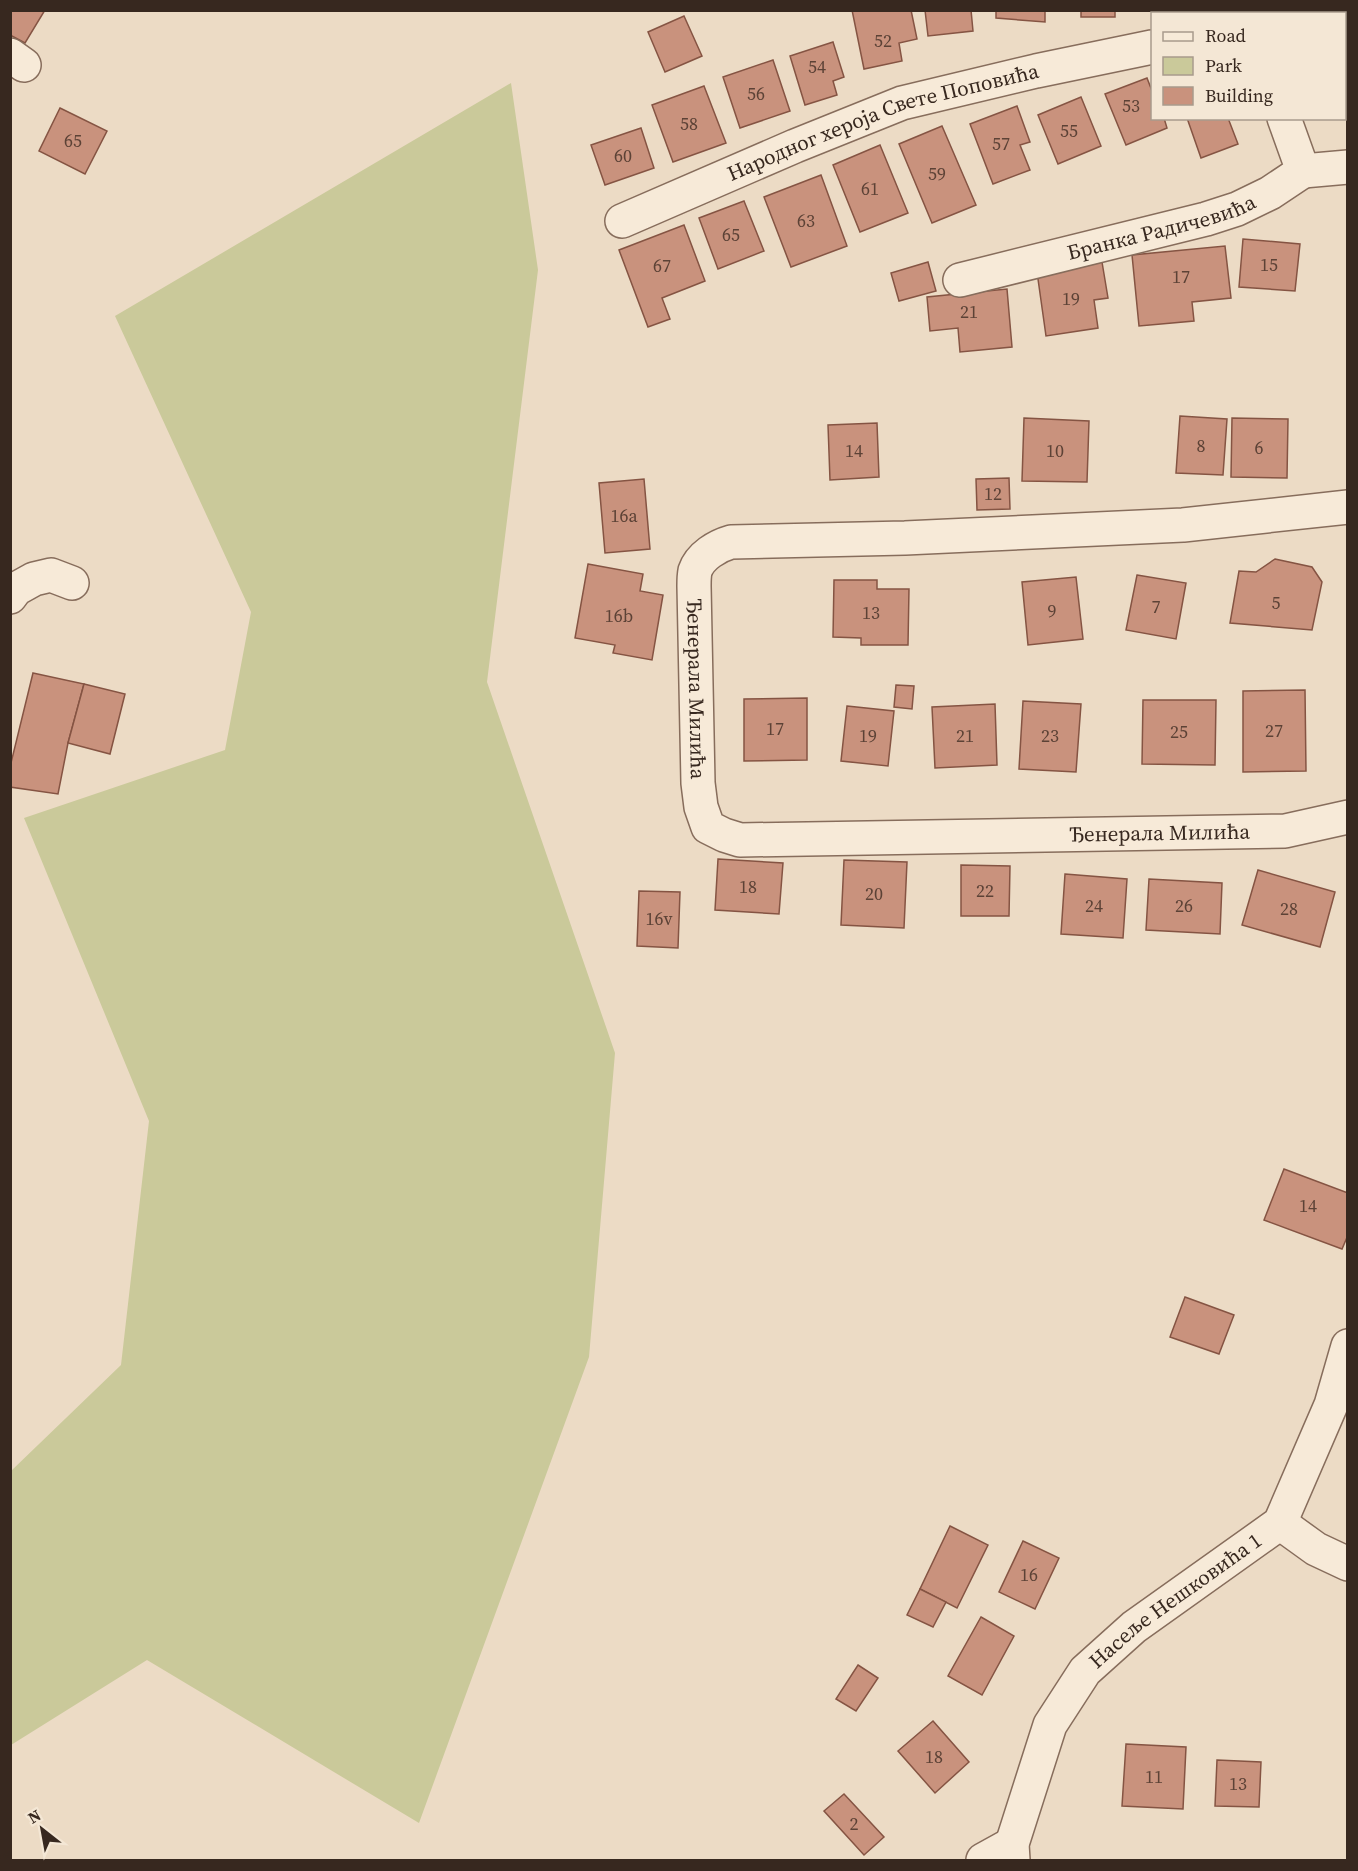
<svg xmlns="http://www.w3.org/2000/svg" width="1358" height="1871" viewBox="0 0 1358 1871" font-family="'Source Serif 4',serif">
<style>
.green{fill:#cac99a}
.building{fill:#c9927d;stroke:#855443;stroke-width:1.5}
.lines{fill:none;stroke-linecap:round;stroke-linejoin:round}
.minor-casing{stroke:#876d5c;stroke-width:36}
.minor{stroke:#f7ead8;stroke-width:33}
.labels{text-anchor:middle;stroke-width:4.5;stroke-linejoin:round;paint-order:stroke}
.number-label{font-size:18px;fill:#5c4236}
.street-label{font-size:21px;fill:#37281f;stroke:#f4e7d5}
</style>
<rect width="100%" height="100%" fill="#ecdbc5"/>
<path class="green" d="M511 83 538 270 487 682 615 1053 589 1357 419 1823 147 1660 11 1745V1471L121 1365 149 1121 24 818 225 750 251 612 115 316Z"/>
<g class="building">
<path d="M11 10H45L25 43 10 35Z"/>
<path d="M852 10H911L917 39 899 43 902 61 864 69Z"/>
<path d="M925 10H971L973 31 928 36Z"/>
<path d="M996 10H1045V22L996 18Z"/>
<rect x="1081" y="10" width="34" height="7"/>
<path d="M1149 10H1193L1192 14H1165Z"/>
<path d="M1323 10H1348V54L1344 48V14H1325Z"/>
<path d="M684 16 702 56 665 72 648 32Z"/>
<path d="M833 42 844 77 833 81 837 95 805 105 790 56Z"/>
<path d="M773 60 790 111 740 128 723 77Z"/>
<path d="M1147 78 1152 91V118H1164L1167 128 1126 145 1105 94Z"/>
<path d="M704 86 726 143 673 162 652 105Z"/>
<path d="M1081 97 1101 146 1058 164 1038 115Z"/>
<path d="M1017 106 1030 142 1020 145 1030 170 993 184 970 124Z"/>
<path d="M60 108 107 131 85 174 39 151Z"/>
<path d="M1187 118H1228L1238 144 1201 158Z"/>
<path d="M942 126 976 205 932 223 899 144Z"/>
<path d="M641 128 654 168 605 185 591 145Z"/>
<path d="M880 145 908 213 860 232 833 165Z"/>
<path d="M821 175 847 246 791 267 764 197Z"/>
<path d="M744 201 764 251 718 269 699 218Z"/>
<path d="M684 225 705 281 662 298 670 319 648 327 619 250Z"/>
<path d="M1243 239 1300 244 1295 291 1239 287Z"/>
<path d="M1225 246 1231 298 1192 302 1194 321 1139 326 1132 255Z"/>
<path d="M928 262 936 291 899 301 891 273Z"/>
<path d="M1102 262 1108 298 1094 300 1098 328 1046 336 1037 272Z"/>
<path d="M1007 289 1012 347 960 352 958 328 930 331 927 297Z"/>
<path d="M1180 416 1227 419 1223 475 1176 473Z"/>
<path d="M1024 418 1089 421 1087 482 1022 481Z"/>
<path d="M1232 418 1288 419 1287 478 1231 477Z"/>
<path d="M877 423 879 477 830 480 828 425Z"/>
<path d="M1009 478 1010 509 977 510 976 479Z"/>
<path d="M644 479 650 549 605 553 599 483Z"/>
<path d="M1275 559 1312 567 1322 582 1312 630 1230 623 1239 571 1256 572Z"/>
<path d="M588 564 643 574 640 591 663 595 652 660 613 653 615 645 575 638Z"/>
<path d="M1137 575 1186 583 1176 639 1126 630Z"/>
<path d="M1076 577 1083 639 1028 645 1022 582Z"/>
<path d="M834 580H877V589H909L908 645H861V638L833 637Z"/>
<path d="M33 673 84 684 68 743 58 794 10 787V767Z"/>
<path d="M84 684 125 694 110 754 68 743Z"/>
<path d="M896 685 914 686 912 709 894 707Z"/>
<path d="M1305 690 1306 771 1243 772V691Z"/>
<path d="M807 698V760L744 761V699Z"/>
<path d="M1143 700H1216L1215 765 1142 764Z"/>
<path d="M1023 701 1081 704 1076 772 1019 769Z"/>
<path d="M995 704 997 765 935 768 932 707Z"/>
<path d="M847 706 894 711 888 766 841 761Z"/>
<path d="M718 859 783 863 779 914 715 910Z"/>
<path d="M844 860 907 862 904 928 841 925Z"/>
<path d="M961 865 1010 866 1009 916H961Z"/>
<path d="M1258 870 1335 892 1320 947 1242 925Z"/>
<path d="M1065 874 1127 879 1123 938 1061 934Z"/>
<path d="M1149 879 1222 883 1220 934 1146 930Z"/>
<path d="M639 891 680 892 678 948 637 946Z"/>
<path d="M1284 1169 1348 1193V1235L1342 1249 1264 1220Z"/>
<path d="M1185 1297 1234 1315 1219 1354 1170 1337Z"/>
<path d="M950 1526 988 1545 957 1608 920 1589Z"/>
<path d="M1023 1541 1059 1558 1035 1609 999 1592Z"/>
<path d="M920 1589 946 1602 933 1627 907 1615Z"/>
<path d="M981 1617 1014 1636 982 1695 948 1676Z"/>
<path d="M858 1665 878 1678 856 1711 836 1699Z"/>
<path d="M933 1721 969 1762 935 1793 898 1751Z"/>
<path d="M1126 1744 1186 1747 1183 1809 1122 1806Z"/>
<path d="M1217 1760 1261 1762 1259 1807 1215 1806Z"/>
<path d="M844 1794 884 1837 864 1855 824 1811Z"/>
</g>
<g class="lines">
<g class="minor-casing">
<g id="minor">
<path d="M1251 10 1252 14"/>
<path d="M1275 14 1280 10"/>
<path d="M10 55 24 65"/>
<path d="M1303 171 1348 167"/>
<path id="s1" d="M622 221 795 146 902 103 1036 71 1152 47"/>
<path id="s2" d="M960 280 1206 219 1237 209 1270 193 1303 171 1284 118"/>
<path id="s3" d="M1348 507 1183 525 905 538 731 542C717 546 700 556 695 571 694 576 694 582 694 586L698 783 701 807 708 827 724 835 740 840 1285 831 1348 817"/>
<path d="M10 597 16 589 34 579 51 575 72 583"/>
<path d="M1280 1523 1316 1549 1348 1564"/>
<path d="M983 1860 1012 1844"/>
<path id="s4" d="M1013 1860 1012 1844 1050 1725 1085 1671 1134 1627 1280 1523 1331 1405 1348 1346"/>
</g>
</g>
<use href="#minor" class="minor"/>
</g>
<g class="labels">
<g class="number-label">
<text x="883" y="47">52</text>
<text x="817" y="73">54</text>
<text x="756" y="100">56</text>
<text x="1131" y="112">53</text>
<text x="689" y="130">58</text>
<text x="1069" y="137">55</text>
<text x="73" y="147">65</text>
<text x="1001" y="150">57</text>
<text x="623" y="162">60</text>
<text x="937" y="180">59</text>
<text x="870" y="195">61</text>
<text x="806" y="227">63</text>
<text x="731" y="241">65</text>
<text x="1269" y="271">15</text>
<text x="662" y="272">67</text>
<text x="1181" y="283">17</text>
<text x="1071" y="305">19</text>
<text x="969" y="318">21</text>
<text x="1201" y="452">8</text>
<text x="1259" y="454">6</text>
<text x="854" y="457">14</text>
<text x="1055" y="457">10</text>
<text x="993" y="500">12</text>
<text x="624" y="522">16a</text>
<text x="1276" y="609">5</text>
<text x="1156" y="613">7</text>
<text x="1052" y="617">9</text>
<text x="871" y="619">13</text>
<text x="619" y="622">16b</text>
<text x="775" y="735">17</text>
<text x="1274" y="737">27</text>
<text x="1179" y="738">25</text>
<text x="868" y="742">19</text>
<text x="965" y="742">21</text>
<text x="1050" y="742">23</text>
<text x="748" y="893">18</text>
<text x="985" y="897">22</text>
<text x="874" y="900">20</text>
<text x="1094" y="912">24</text>
<text x="1184" y="912">26</text>
<text x="1289" y="915">28</text>
<text x="659" y="925">16v</text>
<text x="1308" y="1212">14</text>
<text x="1029" y="1581">16</text>
<text x="934" y="1763">18</text>
<text x="1154" y="1783">11</text>
<text x="1238" y="1790">13</text>
<text x="854" y="1830">2</text>
</g>
<g class="street-label">
<text dy="7" stroke="none"><textPath href="#s1" startOffset="280">Народног хероја Свете Поповића</textPath></text>
<text dy="7" stroke="none"><textPath href="#s2" startOffset="208">Бранка Радичевића</textPath></text>
<text dy="7" stroke="none"><textPath href="#s3" startOffset="784">Ђенерала Милића</textPath></text>
<text dy="7" stroke="none"><textPath href="#s3" startOffset="1378">Ђенерала Милића</textPath></text>
<text dy="7" stroke="none"><textPath href="#s4" startOffset="320">Насеље Нешковића 1</textPath></text>
</g>
</g>
<rect width="1358" height="1871" fill="none" stroke="#37281f" stroke-width="24"/>
<rect x="1151" y="12" width="195" height="108" fill="#f4e7d5" stroke="#a89b8c" stroke-width="1.5"/>
<rect x="1163" y="32" width="30" height="9" fill="#f7ead8" stroke="#a89b8c" stroke-width="1.5"/>
<text x="1205" y="42" font-size="18" fill="#37281f">Road</text>
<rect x="1163" y="57" width="30" height="18" fill="#cac99a" stroke="#a89b8c" stroke-width="1.5"/>
<text x="1205" y="72" font-size="18" fill="#37281f">Park</text>
<rect x="1163" y="87" width="30" height="18" fill="#c9927d" stroke="#a89b8c" stroke-width="1.5"/>
<text x="1205" y="102" font-size="18" fill="#37281f">Building</text>
<g transform="translate(42 1829) rotate(329)" stroke="#f4e7d5" stroke-width="4.5" paint-order="stroke">
<path d="M0-4.5L10 22L0 15L-10 22Z" fill="#37281f"/>
<text y="-9" font-size="16" font-weight="bold" text-anchor="middle" fill="#37281f">N</text>
</g>
</svg>
